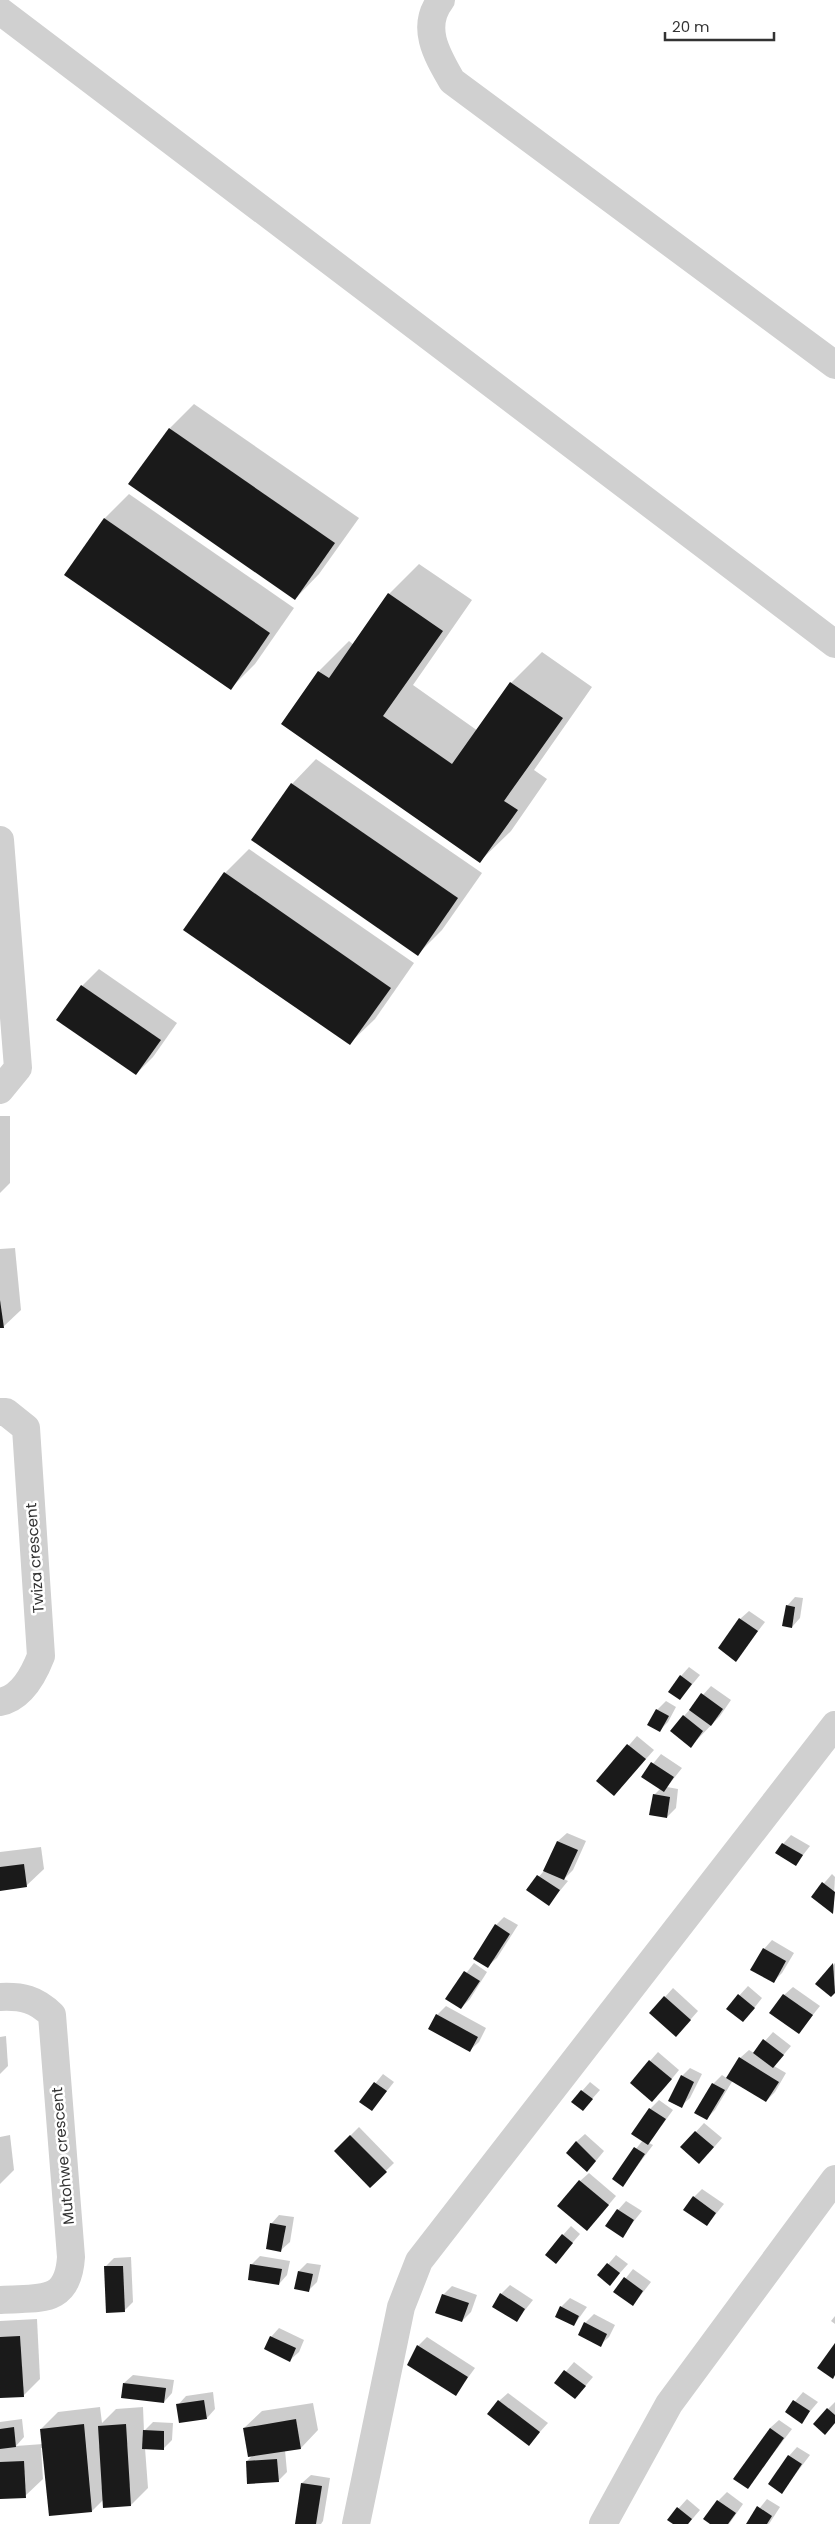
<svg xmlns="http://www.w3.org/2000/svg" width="835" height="2524" viewBox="0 0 835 2524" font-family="Poppins,sans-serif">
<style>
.shadow{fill:#0003}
.building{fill:#1a1a1a}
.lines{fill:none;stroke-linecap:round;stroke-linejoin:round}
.minor{stroke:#d0d0d0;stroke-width:28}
.tertiary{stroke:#d0d0d0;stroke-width:28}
.labels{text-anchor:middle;stroke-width:5;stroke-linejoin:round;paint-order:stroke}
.street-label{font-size:15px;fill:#333;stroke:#fff}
</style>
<rect width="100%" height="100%" fill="#fff"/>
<g class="shadow">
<path d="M194 404 359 518 319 574 295 599 170 428Z"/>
<path d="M129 494 294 608 255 664 230 689 65 575 105 518Z"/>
<path d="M419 564 472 600 413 685 478 731 511 683 542 652 592 687 534 770 547 779 511 831 480 861 319 671 349 641 354 645 389 594Z"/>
<path d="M316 759 482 873 442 930 418 954 292 784Z"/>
<path d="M249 849 414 963 375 1019 350 1043 225 873Z"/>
<path d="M99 969 177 1023 153 1057 136 1074 82 986Z"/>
<path d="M0 1116H10V1183L0 1193Z"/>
<path d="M15 1248 21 1310 3 1327H0V1249Z"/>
<path d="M795 1597 803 1598 800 1618 792 1627 787 1606Z"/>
<path d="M749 1611 765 1622 736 1660 740 1619Z"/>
<path d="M689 1667 700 1675 680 1699 681 1676Z"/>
<path d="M711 1686 731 1700 720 1716 691 1746 684 1716Z"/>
<path d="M666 1701 676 1707 668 1722 659 1731 657 1710Z"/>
<path d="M637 1736 654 1750 614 1795 598 1781Z"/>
<path d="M661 1754 682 1768 667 1787 678 1789 676 1808 667 1817 654 1795 661 1788 643 1776Z"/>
<path d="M567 1833 586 1841 573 1870 564 1879 568 1881 549 1904 528 1890 547 1867 558 1841Z"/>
<path d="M791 1835 810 1846 796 1864 783 1844Z"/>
<path d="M41 1847 44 1869 26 1886 0 1890V1852Z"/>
<path d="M832 1874 835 1877 833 1912 813 1896Z"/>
<path d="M504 1917 518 1925 497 1958 488 1966 496 1925Z"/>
<path d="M772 1940 794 1953 782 1973 773 1982 764 1949Z"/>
<path d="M474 1963 487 1972 470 1999 461 2008 447 1998Z"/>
<path d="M835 1963V1992L831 1995 817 1984Z"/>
<path d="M748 1986 762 1998 751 2012 728 2008Z"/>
<path d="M793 1987 820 2006 799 2032 784 1995Z"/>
<path d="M673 1988 698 2011 684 2027 665 1997Z"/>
<path d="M446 2006 486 2028 479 2042 470 2050 437 2015Z"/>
<path d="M773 2032 791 2046 774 2066 786 2073 775 2092 766 2101 733 2080 715 2110 707 2118 696 2112 713 2084 722 2075 728 2079 740 2058 749 2050 754 2053Z"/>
<path d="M6 2036 8 2066 0 2074V2037Z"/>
<path d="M658 2052 679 2070 661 2092 650 2061Z"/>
<path d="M690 2068 702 2074 690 2098 681 2106 682 2076Z"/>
<path d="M383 2074 394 2082 372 2110 361 2101Z"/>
<path d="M590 2082 600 2090 583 2109 582 2091Z"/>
<path d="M659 2100 673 2110 649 2143 653 2145 623 2185 613 2178 643 2140 650 2109Z"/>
<path d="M704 2123 722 2138 708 2154 682 2147Z"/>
<path d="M359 2127 394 2163 370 2186 335 2151Z"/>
<path d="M585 2134 604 2151 595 2162 576 2142Z"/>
<path d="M10 2135 14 2170 0 2184V2137Z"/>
<path d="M589 2173 616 2196 595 2221 580 2181Z"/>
<path d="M702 2189 724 2204 707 2225 694 2197Z"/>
<path d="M626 2201 642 2211 622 2236 618 2210Z"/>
<path d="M279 2215 294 2217 290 2242 281 2250 271 2224Z"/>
<path d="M571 2226 580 2234 556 2262 563 2235Z"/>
<path d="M616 2255 628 2264 610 2284 599 2275Z"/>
<path d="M260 2256 290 2261 287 2275 279 2284 251 2265Z"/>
<path d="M131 2257 133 2302 124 2311 105 2267 114 2258Z"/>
<path d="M307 2263 321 2265 317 2282 308 2291 299 2271Z"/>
<path d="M633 2269 651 2282 633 2305 615 2292Z"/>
<path d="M510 2285 533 2300 517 2320 501 2294Z"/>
<path d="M452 2286 477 2295 471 2312 462 2321 443 2295Z"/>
<path d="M570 2298 587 2307 574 2325 561 2307Z"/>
<path d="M594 2314 615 2325 609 2337 600 2345 585 2323Z"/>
<path d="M835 2316V2324L831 2321Z"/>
<path d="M37 2319 40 2379 23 2396 0 2397V2321Z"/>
<path d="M279 2328 304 2340 299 2352 290 2360 271 2337Z"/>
<path d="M427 2337 475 2368 456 2394 408 2364 418 2346Z"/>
<path d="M574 2362 593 2377 575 2398 556 2383Z"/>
<path d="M133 2375 174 2380 172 2393 164 2402 124 2383Z"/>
<path d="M213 2392 215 2409 207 2418 178 2405 186 2396Z"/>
<path d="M803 2392 818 2402 801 2422 786 2412Z"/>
<path d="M508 2393 548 2423 529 2444 499 2401Z"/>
<path d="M835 2402V2422L828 2409Z"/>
<path d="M313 2403 318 2430 301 2448 285 2450 287 2472 278 2481 247 2461 253 2455 244 2428 262 2411Z"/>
<path d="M100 2407 102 2423 116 2409 143 2407 144 2431 153 2422 173 2423 172 2440 163 2449 145 2448 148 2488 131 2505 104 2499 92 2511 43 2448H41L43 2479 25 2496 0 2498V2422L22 2419 24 2437 16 2446 43 2444 41 2429 58 2412Z"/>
<path d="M779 2420 792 2429 747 2488 770 2428Z"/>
<path d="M797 2447 810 2455 782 2492 789 2456Z"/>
<path d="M311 2475 330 2478 323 2521 321 2524H297L302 2483Z"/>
<path d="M727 2492 743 2504 729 2524H712L718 2501Z"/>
<path d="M687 2499 700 2510 688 2524H675L669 2519Z"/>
<path d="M767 2499 780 2507 769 2524H747Z"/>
</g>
<g class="building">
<path d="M169 428 335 543 295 600 128 484Z"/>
<path d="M104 518 270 633 231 690 64 575Z"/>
<path d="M388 593 443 631 383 716 452 764 510 682 563 718 504 801 518 810 480 863 281 724 318 671 329 678Z"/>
<path d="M291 783 458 898 418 956 251 840Z"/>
<path d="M224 872 391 988 350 1045 183 930Z"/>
<path d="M81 985 161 1040 136 1075 56 1020Z"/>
<path d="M0 1300 4 1328H0Z"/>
<path d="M786 1605 795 1607 792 1628 782 1626Z"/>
<path d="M739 1618 758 1631 736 1662 718 1648Z"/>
<path d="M680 1675 692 1684 680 1700 668 1692Z"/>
<path d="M701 1693 723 1709 711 1726 689 1710Z"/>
<path d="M656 1709 669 1716 660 1732 647 1725Z"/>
<path d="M683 1715 703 1731 691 1748 670 1731Z"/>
<path d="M627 1744 646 1759 614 1796 596 1781Z"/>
<path d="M651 1762 674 1777 664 1792 641 1777Z"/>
<path d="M653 1794 670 1797 667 1818 649 1815Z"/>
<path d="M557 1841 578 1850 564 1880 543 1871Z"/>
<path d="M782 1843 803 1855 796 1866 775 1853Z"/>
<path d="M24 1864 27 1887 0 1891V1867Z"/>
<path d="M537 1875 560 1890 549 1906 526 1890Z"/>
<path d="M822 1882 835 1892 833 1914 811 1897Z"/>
<path d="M495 1924 510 1934 488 1968 473 1959Z"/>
<path d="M763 1948 786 1961 774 1983 750 1970Z"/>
<path d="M833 1963 835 1993 831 1997 815 1984Z"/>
<path d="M464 1971 480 1981 461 2009 445 1999Z"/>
<path d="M738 1994 755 2008 743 2022 726 2009Z"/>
<path d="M783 1994 813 2015 799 2034 769 2013Z"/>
<path d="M664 1996 691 2020 676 2037 649 2013Z"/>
<path d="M436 2014 478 2037 470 2052 428 2029Z"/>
<path d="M763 2039 784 2055 773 2068 753 2053Z"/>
<path d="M739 2057 779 2082 766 2102 726 2078Z"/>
<path d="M649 2060 672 2079 652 2102 630 2083Z"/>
<path d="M681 2075 694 2082 682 2108 668 2101Z"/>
<path d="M374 2082 387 2091 372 2111 359 2102Z"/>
<path d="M712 2083 725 2090 707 2120 694 2113Z"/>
<path d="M581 2090 593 2099 583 2111 571 2102Z"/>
<path d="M649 2108 666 2119 648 2145 631 2134Z"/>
<path d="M695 2131 714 2147 699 2164 680 2147Z"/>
<path d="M350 2135 387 2172 370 2188 334 2151Z"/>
<path d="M576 2141 596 2161 587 2172 566 2153Z"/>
<path d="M634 2147 645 2154 623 2187 612 2179Z"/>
<path d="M579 2180 609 2205 587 2231 557 2206Z"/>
<path d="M693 2196 716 2213 707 2226 683 2210Z"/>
<path d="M617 2209 634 2220 623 2238 605 2226Z"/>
<path d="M270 2223 286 2226 281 2252 266 2249Z"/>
<path d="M562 2234 573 2243 556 2264 545 2255Z"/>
<path d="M607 2263 620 2273 610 2286 597 2275Z"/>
<path d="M250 2264 282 2269 279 2285 248 2280Z"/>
<path d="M104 2266H123L125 2312 106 2313Z"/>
<path d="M298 2271 313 2274 309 2292 294 2289Z"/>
<path d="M624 2277 643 2291 633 2306 613 2292Z"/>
<path d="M500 2293 525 2309 517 2322 492 2307Z"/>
<path d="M442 2294 469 2303 462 2322 435 2313Z"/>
<path d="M560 2306 579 2316 574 2326 555 2317Z"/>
<path d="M584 2322 607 2334 601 2347 578 2335Z"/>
<path d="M20 2336 24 2397 0 2398V2337Z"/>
<path d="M270 2336 296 2348 290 2362 264 2349Z"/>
<path d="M835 2343V2375L833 2379 817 2368Z"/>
<path d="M417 2345 468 2377 456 2396 407 2365Z"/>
<path d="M564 2370 586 2386 575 2399 554 2383Z"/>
<path d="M123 2383 166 2388 164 2403 121 2398Z"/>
<path d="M204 2400 207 2419 179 2423 176 2404Z"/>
<path d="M498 2400 540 2432 529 2446 487 2414Z"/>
<path d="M793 2400 810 2411 802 2424 785 2412Z"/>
<path d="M827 2408 835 2415V2423L825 2435 813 2424Z"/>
<path d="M296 2419 301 2449 248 2457 243 2428Z"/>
<path d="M84 2424 92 2512 49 2516 40 2429Z"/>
<path d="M126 2424 131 2506 103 2508 98 2426Z"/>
<path d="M14 2427 16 2447 0 2449V2429Z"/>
<path d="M770 2428 784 2438 748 2489 733 2479Z"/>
<path d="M143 2430 164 2431V2450L142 2449Z"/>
<path d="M788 2455 802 2464 782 2494 768 2484Z"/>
<path d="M277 2459 279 2482 247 2484 246 2461Z"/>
<path d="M24 2461 26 2498 0 2499V2462Z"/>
<path d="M301 2483 322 2486 316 2524H295Z"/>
<path d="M717 2500 736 2513 728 2524H710L703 2519Z"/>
<path d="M757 2506 772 2516 767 2524H746Z"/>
<path d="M677 2507 692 2519 688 2524H673L667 2520Z"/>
</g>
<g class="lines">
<g class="minor">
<path d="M441 0C420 27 437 55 452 81L835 365"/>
<path d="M0 840 18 1068 0 1090"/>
<path d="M0 1412H6L26 1428 41 1656C34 1674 22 1698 0 1702"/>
<path d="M0 1997C22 1996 36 1999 52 2015L71 2257C68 2306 38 2297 0 2300"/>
<path d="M356 2524 401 2307 419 2261 835 1725"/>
<path d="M603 2524 669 2404 835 2179"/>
</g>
<path class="tertiary" d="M0 11 835 644"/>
</g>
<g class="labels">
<g class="street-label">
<text transform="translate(35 1558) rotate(-94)" y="5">Twiza crescent</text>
<text transform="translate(63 2156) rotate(-95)" y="5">Mutohwe crescent</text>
</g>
</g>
<path d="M665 32v8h109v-8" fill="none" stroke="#333333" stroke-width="2.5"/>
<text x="672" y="32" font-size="15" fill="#333333" stroke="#ffffff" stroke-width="4" paint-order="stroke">20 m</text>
</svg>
